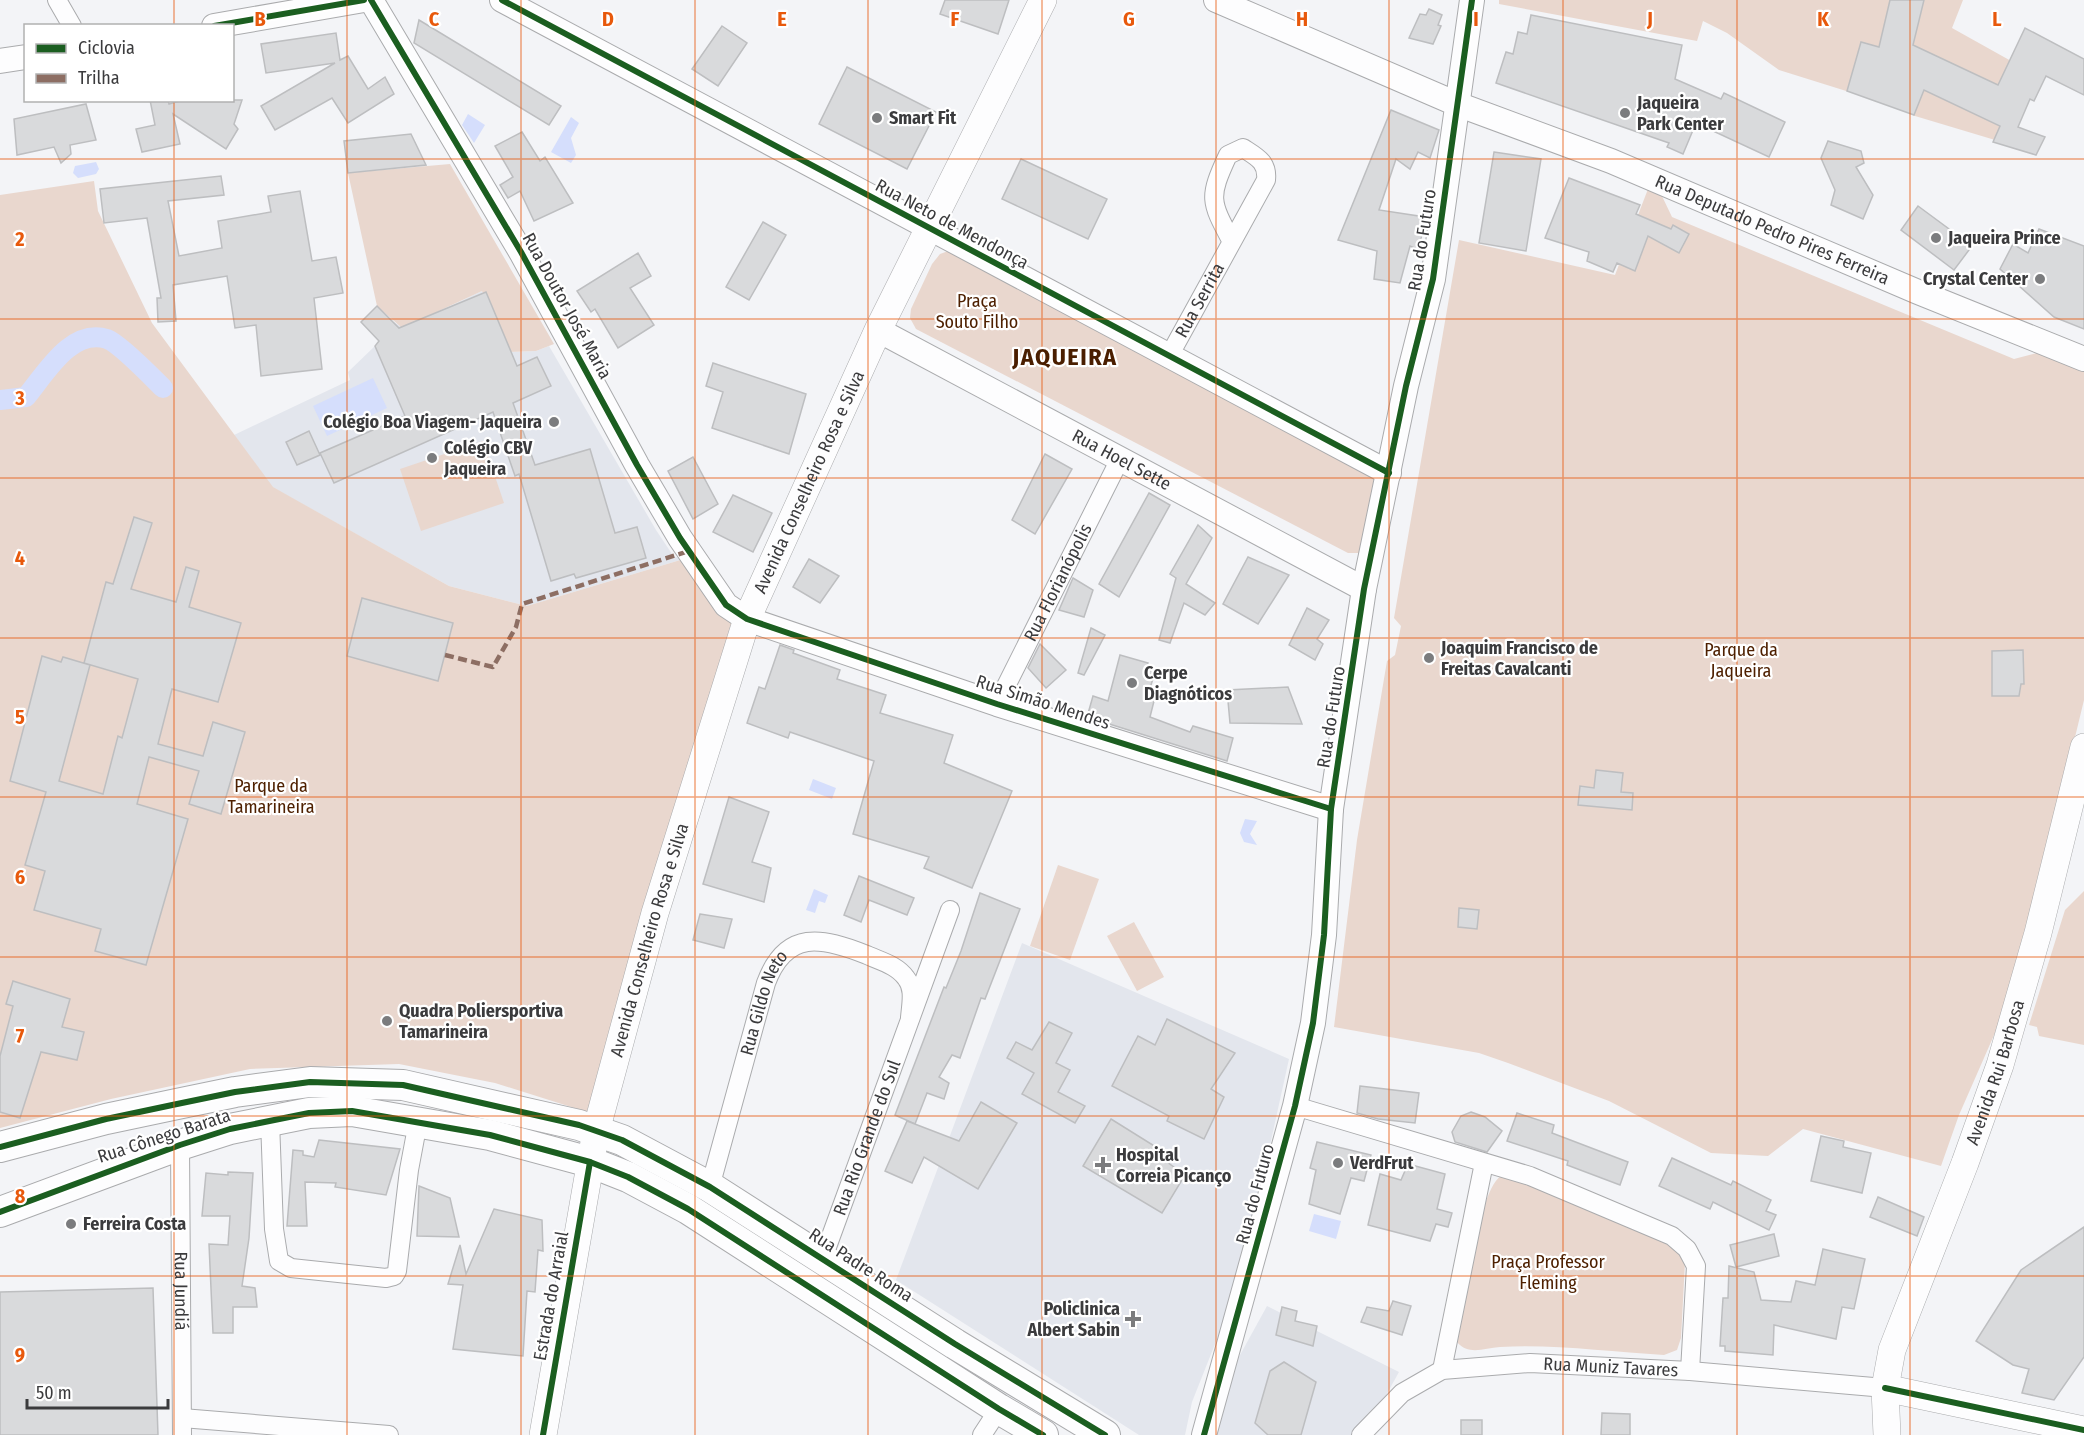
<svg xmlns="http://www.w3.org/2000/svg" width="2084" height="1435" viewBox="0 0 2084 1435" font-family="'Fira Sans Condensed',sans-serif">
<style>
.built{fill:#e3e6ed}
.green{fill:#e9d7ce}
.water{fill:#d5defc}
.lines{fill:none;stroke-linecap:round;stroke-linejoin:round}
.canal{stroke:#d5defc;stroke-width:20}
.building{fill:#d9dadc;stroke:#bdbec0;stroke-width:1.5}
.minor-casing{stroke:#aaabad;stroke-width:20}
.tertiary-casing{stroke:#aaabad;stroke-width:26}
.secondary-casing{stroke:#aaabad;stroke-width:28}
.primary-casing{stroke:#aaabad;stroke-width:32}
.minor{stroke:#fdfdfe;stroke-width:18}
.tertiary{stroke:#fdfdfe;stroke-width:24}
.secondary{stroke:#fdfdfe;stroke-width:27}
.primary{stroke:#fdfdfe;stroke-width:30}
.quiet{stroke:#8d6e63;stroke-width:4.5;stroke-dasharray:9 4.5;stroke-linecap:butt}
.cycleway-casing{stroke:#fff;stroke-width:10}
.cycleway{stroke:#1b5e20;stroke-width:6}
.grid{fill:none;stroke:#e8590c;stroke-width:1.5;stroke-opacity:0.55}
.poi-dot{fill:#7b7c7e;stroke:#fff;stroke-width:2}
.labels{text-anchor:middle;stroke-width:4.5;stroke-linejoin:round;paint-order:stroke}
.poi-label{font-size:18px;font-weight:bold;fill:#3b3b3d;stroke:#fff;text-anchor:start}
.street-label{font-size:18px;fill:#3b3b3d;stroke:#fff}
.park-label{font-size:18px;fill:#4e2000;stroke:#fff}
.district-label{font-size:24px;font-weight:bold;letter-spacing:1.5px;fill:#4a1e00;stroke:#fff}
.grid-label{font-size:20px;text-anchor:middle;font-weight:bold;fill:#e8590c;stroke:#fff;stroke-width:4.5;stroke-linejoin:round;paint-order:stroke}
</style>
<rect width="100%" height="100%" fill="#f3f4f7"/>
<g class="built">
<path d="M482 291 509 352 536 351 549 346 656 530 674 557 687 558 527 606 449 586 272 487 234 435 350 380 348 372 375 346 394 322 403 328Z"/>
<path d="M1022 943 1289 1059 1240 1281 1192 1402 1185 1435H1139L896 1280Z"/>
<path d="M1267 1306 1399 1372 1364 1435H1196Z"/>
</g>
<g class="green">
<path d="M1499 0H1963L1952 28 2029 71 1995 140 1915 116 1891 105 1779 70 1727 33 1703 21 1697 41 1499 4Z"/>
<path d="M450 164 554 344 536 351 509 352 482 291 402 328 377 306 348 173Z"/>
<path d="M94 181 98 211 152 323 273 487 449 586 527 606 687 558 735 627 587 1112 495 1083 399 1064 250 1069 111 1099 0 1128V195Z"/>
<path d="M1648 189 1661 194 1672 217 2014 359 2041 352 2084 371V700L2047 853 1998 1026 1959 1115 1941 1166 1803 1129 1768 1156 1711 1153 1609 1101 1508 1063 1479 1053 1334 1027 1357 840 1387 661 1395 655 1401 626 1394 618 1459 240 1615 275Z"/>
<path d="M951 250 1377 478 1361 553H1348L916 329 910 318 911 309 932 264 940 254Z"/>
<path d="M483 441 504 503 421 531 400 469Z"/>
<path d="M1058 865 1099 879 1070 960 1030 946Z"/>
<path d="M2084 891V1045L2039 1036 2037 1027 2029 1025 2065 910Z"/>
<path d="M1134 922 1164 977 1137 991 1107 936Z"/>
<path d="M1501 1176H1509L1676 1247 1685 1262 1681 1338 1677 1350 1664 1355C1610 1352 1554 1344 1500 1347 1484 1348 1469 1356 1457 1342 1462 1312 1478 1190 1501 1176Z"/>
</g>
<g class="water">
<path d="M468 114 485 125 474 143 462 125Z"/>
<path d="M571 117 579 123 571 138 576 155 571 163 551 152Z"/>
<path d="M96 162 99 169 96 174 78 178 73 173 75 166Z"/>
<path d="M373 378 387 408 327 436 313 406Z"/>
<path d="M813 779 836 788 832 799 809 790Z"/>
<path d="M1245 819 1257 821 1250 834 1257 845 1244 842 1240 833Z"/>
<path d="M814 889 828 895 825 903 819 901 815 913 806 910Z"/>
<path d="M1314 1214 1341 1221 1336 1239 1309 1231Z"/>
</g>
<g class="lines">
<path class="canal" d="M0 400 26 397C46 373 71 328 107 339 119 343 152 377 163 388"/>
</g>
<g class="building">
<path d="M945 0H1009L998 34 940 14Z"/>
<path d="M1890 0H1924L1913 45 1998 85 2025 28 2084 59V95L2046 76 2034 101 2030 99 2018 127 2045 137 2036 155 1993 142 2000 126 1924 90 1914 115 1847 91 1861 42 1879 47Z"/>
<path d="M1429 9 1442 15 1438 25 1441 26 1433 44 1409 38 1420 14 1426 15Z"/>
<path d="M1531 15 1682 45 1675 79 1721 99 1724 93 1785 122 1769 157 1696 123 1683 154 1667 147 1669 143 1496 83 1506 52 1513 54 1518 32 1527 34Z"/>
<path d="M419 20 561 106 549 125 414 43Z"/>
<path d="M722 26 747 43 718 86 692 69Z"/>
<path d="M336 33 340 60 348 56 368 89 385 77 394 94 348 123 332 98 275 130 261 106 335 63 266 73 261 44Z"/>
<path d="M847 67 936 112 907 169 819 124Z"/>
<path d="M150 100H168L169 104 183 100H242L234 124 238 129 226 149 173 114 180 144 142 152 136 129 155 125Z"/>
<path d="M86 104 96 140 70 145 71 154 61 163 54 147 17 155 14 119Z"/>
<path d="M1391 110 1439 130 1430 158 1418 152 1410 169 1396 159 1379 210 1425 217 1419 250 1410 246 1400 283 1374 279 1377 251 1338 240Z"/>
<path d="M522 132 540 161 545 157 573 203 534 221 520 191 508 198 500 185 513 177 495 146Z"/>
<path d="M411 134 426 165 348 173 344 141Z"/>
<path d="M1828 141 1861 151 1864 163 1856 167 1873 195 1863 219 1831 205 1835 190 1821 158Z"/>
<path d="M1494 152 1541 159 1526 251 1479 243Z"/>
<path d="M1021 159 1107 199 1088 239 1002 199Z"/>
<path d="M221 176 224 195 168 201 179 256 222 248 218 221 271 212 268 196 300 191 312 261 336 257 343 293 314 298 322 369 261 376 256 325 235 328 227 276 173 285 176 321 158 322 157 298H161L147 218 104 223 100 189Z"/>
<path d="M1569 178 1640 205 1636 214 1671 229 1673 225 1689 234 1679 253 1648 236 1635 271 1617 263 1613 272 1587 261 1589 252 1545 238Z"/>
<path d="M1918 206 1972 246 1954 270 1901 230Z"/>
<path d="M763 222 786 235 749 300 726 287Z"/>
<path d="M2039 229 2084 246V329L2054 317 2000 269 2013 244 2028 253Z"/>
<path d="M638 253 651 276 630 288 654 325 618 348 595 309 591 312 577 291Z"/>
<path d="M486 292 517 366 537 357 551 386 513 403 535 465 590 449 615 533 637 527 646 558 576 578 574 574 551 581 519 474 515 476 493 412 334 483 320 453 405 416 375 346 379 341 361 322 377 306 399 328Z"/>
<path d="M713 363 806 394 789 454 712 428 723 392 706 386Z"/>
<path d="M309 431 320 455 297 465 286 442Z"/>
<path d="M1045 454 1072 469 1035 534 1012 520Z"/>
<path d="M693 457 718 504 693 519 668 471Z"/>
<path d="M1149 493 1170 505 1119 597 1099 584Z"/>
<path d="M733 495 772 513 753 552 713 532Z"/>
<path d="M134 517 152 523 131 589 176 602 186 567 199 571 189 607 241 623 218 702 172 689 158 744 203 756 213 722 245 732 221 814 189 804 199 771 149 757 137 804 188 819 146 965 95 951 101 929 34 910 45 871 25 865 46 792 10 781 42 656 61 662 63 657 90 665 59 781 103 794 118 736 122 738 138 679 84 663 106 582 113 584Z"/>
<path d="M1198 525 1212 538 1186 584 1215 603 1205 615 1184 603 1170 643 1159 640 1176 578 1170 574Z"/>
<path d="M1248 557 1289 575 1258 624 1223 604Z"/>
<path d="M809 559 839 576 820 603 793 587Z"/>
<path d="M1073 578 1093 590 1084 617 1059 610Z"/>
<path d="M362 598 453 623 438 681 347 656Z"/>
<path d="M1307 608 1329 620 1317 639 1323 644 1315 660 1289 645Z"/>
<path d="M1091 628 1105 635 1084 675 1078 673Z"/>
<path d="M1040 644 1066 670 1046 688 1028 668Z"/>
<path d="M780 645 794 650 793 653 840 670 837 679 886 695 880 713 953 735 944 763 1012 791 972 888 924 868 929 857 853 834 874 761 790 732 788 738 747 723 759 687 765 689Z"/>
<path d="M2023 650 2024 684H2021L2019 696H1992V651Z"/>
<path d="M1120 655 1148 663 1146 669 1155 672 1148 695 1155 697 1150 717 1190 732 1193 726 1233 738 1227 761 1087 717 1093 696 1108 701Z"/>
<path d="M1288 687 1302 724 1230 723 1227 690Z"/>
<path d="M1596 770 1623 773 1621 792 1633 793 1632 810 1578 805 1580 786 1594 788Z"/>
<path d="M729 797 769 812 752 862 771 868 764 902 703 884Z"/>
<path d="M859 876 914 898 907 915 869 900 861 922 844 915Z"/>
<path d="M980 893 1020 909 985 999 981 998 960 1058 952 1055 939 1077 949 1083 944 1099 927 1093 915 1124 895 1115 944 987 946 988 961 951Z"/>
<path d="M1459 908 1479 910 1477 929 1458 927Z"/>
<path d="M700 914 732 919 724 948 693 940Z"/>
<path d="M13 981 70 999 62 1027 84 1032 77 1060 41 1052 20 1118 0 1112V1056L13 1006 6 1004Z"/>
<path d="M1167 1019 1235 1053 1211 1089 1224 1097 1204 1139 1167 1121 1169 1116 1112 1086 1138 1036 1155 1045Z"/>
<path d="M1049 1022 1072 1033 1056 1063 1070 1070 1058 1092 1085 1106 1075 1123 1022 1094 1034 1073 1007 1058 1016 1042 1032 1050Z"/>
<path d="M1360 1086 1419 1093 1415 1123 1378 1119 1357 1113Z"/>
<path d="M981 1102 1017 1123 978 1189 924 1157 912 1183 885 1171 907 1121 959 1141Z"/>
<path d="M1471 1112 1485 1117 1502 1131 1487 1152 1455 1142 1452 1132 1461 1116Z"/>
<path d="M1517 1113 1554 1125 1552 1133 1628 1162 1620 1185 1567 1165 1568 1161 1507 1141Z"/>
<path d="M1111 1119 1156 1147 1153 1152 1185 1175 1162 1213 1083 1166Z"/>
<path d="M1821 1136 1844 1141 1843 1147 1871 1153 1862 1193 1811 1181Z"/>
<path d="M319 1140 400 1149 386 1195 335 1187 336 1183 305 1182 307 1226H287L293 1150 303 1151V1155L314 1157Z"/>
<path d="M1317 1142 1371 1155 1364 1181 1351 1178 1340 1214 1309 1204 1316 1170 1310 1168Z"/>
<path d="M1672 1158 1731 1185 1733 1181 1771 1200 1766 1211 1776 1215 1769 1230 1713 1202 1710 1209 1659 1186Z"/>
<path d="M1408 1164 1445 1174 1437 1209 1452 1213 1448 1227 1436 1224 1430 1241 1368 1225 1380 1174 1401 1180Z"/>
<path d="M228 1172 253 1173 249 1238 242 1286 255 1288 257 1307H233V1333H213L209 1244 228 1245 230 1216H202L206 1173 228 1175Z"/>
<path d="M419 1186 450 1198 459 1237 417 1236Z"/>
<path d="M1878 1197 1924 1217 1917 1236 1870 1217Z"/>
<path d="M494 1209 542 1220 543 1251 538 1250 535 1292 527 1291 523 1356 453 1349 463 1285 448 1284 460 1245 466 1274Z"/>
<path d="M2084 1227V1357L2054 1400 2022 1393 2029 1369 2013 1365 1976 1341 2021 1270Z"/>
<path d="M1774 1234 1779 1256 1736 1267 1730 1245Z"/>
<path d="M1823 1249 1865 1259 1854 1309 1842 1307 1836 1339 1774 1325 1773 1355 1725 1351V1346H1720L1723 1298H1728L1729 1266 1754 1272 1761 1300 1791 1302 1796 1281 1815 1285Z"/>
<path d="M153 1288 158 1435H0V1292Z"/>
<path d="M1393 1301 1411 1306 1402 1335 1361 1322 1367 1307 1389 1311Z"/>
<path d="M1282 1307 1297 1311 1295 1321 1317 1326 1313 1346 1276 1335Z"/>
<path d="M1284 1362 1316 1382 1301 1435H1268L1255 1423 1270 1371Z"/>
<path d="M1602 1413 1630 1414V1435H1601Z"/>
<rect x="1461" y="1420" width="21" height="15"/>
</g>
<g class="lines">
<g class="minor-casing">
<g id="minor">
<path d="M57 0 72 26"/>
<path id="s1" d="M1168 358 1266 180C1268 162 1257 157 1243 148L1228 155C1208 198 1210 201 1232 242"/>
<path id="s2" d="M997 704 1120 459"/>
<path d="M1295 1106 1530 1176 1672 1236 1687 1249 1696 1266 1690 1371"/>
<path d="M270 1121 274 1229 279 1261 291 1268 386 1278 394 1276 397 1271 409 1170 418 1122"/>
<path id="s3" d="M180 1145 182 1435"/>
<path id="s4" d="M710 1187 766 983C786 929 822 937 867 955 880 961 897 965 906 978 915 989 911 1004 910 1018"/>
<path id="s5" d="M823 1258 950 910"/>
<path d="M1442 1370 1484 1163"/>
<path d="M182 1418 389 1435"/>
<path d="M982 1435 999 1409"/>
<path id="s6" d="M1361 1435 1402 1393 1442 1370 1530 1363 1690 1371 1885 1388"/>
</g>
</g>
<g class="tertiary-casing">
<g id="tertiary">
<path d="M371 0 521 252 637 465 680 538 726 605 747 619 997 704 1331 809"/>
<path d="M502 0 1389 473"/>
<path id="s7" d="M1216 0 1457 104 1611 161 1918 292 2084 359"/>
<path d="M214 26 364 0"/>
<path d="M0 61 26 57"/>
<path id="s8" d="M878 330 1364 589"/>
<path d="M1204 1435 1295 1106 1313 1023 1324 935 1331 809 1364 589 1406 386 1433 279 1472 0"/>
</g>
</g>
<g class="secondary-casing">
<g id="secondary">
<path d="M1885 1388 2084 1430"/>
<path id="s9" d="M543 1435 596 1131 655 913 747 619 878 330 1043 0"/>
<path id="s10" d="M1887 1435 1885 1388 1892 1350 1965 1163 2000 1065 2038 933 2084 747"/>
</g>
</g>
<g class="primary-casing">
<g id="primary">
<path d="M0 1147 106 1119 177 1104 235 1092 310 1082 403 1085 579 1125 622 1140 710 1187 955 1344 1105 1435"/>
<path d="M0 1212 180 1145 230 1129 309 1113 352 1111 490 1135 590 1162 628 1177 688 1209 999 1409 1043 1435"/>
</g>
</g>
<use href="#minor" class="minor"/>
<use href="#tertiary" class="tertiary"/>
<use href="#secondary" class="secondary"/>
<use href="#primary" class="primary"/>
<path class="quiet" d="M445 655 493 667 516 627 522 604 689 551"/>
<g class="cycleway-casing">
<g id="cycleway">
<path d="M371 0 521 252 637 465 680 538 726 605 747 619 997 704 1331 809"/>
<path d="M502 0 1389 473"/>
<path d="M214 26 364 0"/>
<path d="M0 1147 106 1119 177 1104 235 1092 310 1082 403 1085 579 1125 622 1140 710 1187 955 1344 1105 1435"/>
<path d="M0 1212 180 1145 230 1129 309 1113 352 1111 490 1135 590 1162 628 1177 688 1209 999 1409 1043 1435"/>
<path d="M1885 1388 2084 1430"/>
<path d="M543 1435 590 1162"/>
<path d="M1204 1435 1295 1106 1313 1023 1324 935 1331 809 1364 589 1406 386 1433 279 1472 0"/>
</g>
</g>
<use href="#cycleway" class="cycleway"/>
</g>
<path class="grid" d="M174 0V26M347 0V1435M521 0V1435M695 0V1435M868 0V1435M1042 0V1435M1216 0V1435M1389 0V1435M1563 0V1435M1737 0V1435M1910 0V1435M174 100V1435M0 159H2084M0 319H2084M0 478H2084M0 638H2084M0 797H2084M0 957H2084M0 1116H2084M0 1276H2084"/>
<g class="poi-dot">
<circle cx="1625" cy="113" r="6"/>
<circle cx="877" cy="118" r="6"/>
<circle cx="1936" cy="238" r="6"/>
<circle cx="2040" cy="279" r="6"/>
<circle cx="554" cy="422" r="6"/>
<circle cx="432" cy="458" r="6"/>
<circle cx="1429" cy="658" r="6"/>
<circle cx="1132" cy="683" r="6"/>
<circle cx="387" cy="1021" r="6"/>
<circle cx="1338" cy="1163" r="6"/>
<path d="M1100 1156h6v6h6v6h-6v6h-6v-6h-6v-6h6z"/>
<circle cx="71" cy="1224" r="6"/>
<path d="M1130 1310h6v6h6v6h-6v6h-6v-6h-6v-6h6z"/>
</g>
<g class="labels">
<g class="poi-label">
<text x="1637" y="109">Jaqueira<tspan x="1637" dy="21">Park Center</tspan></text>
<text x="889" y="124">Smart Fit</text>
<text x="1948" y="244">Jaqueira Prince</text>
<text x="2028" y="285" text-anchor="end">Crystal Center</text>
<text x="542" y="428" text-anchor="end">Colégio Boa Viagem- Jaqueira</text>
<text x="444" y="454">Colégio CBV<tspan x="444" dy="21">Jaqueira</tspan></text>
<text x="1441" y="654">Joaquim Francisco de<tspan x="1441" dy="21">Freitas Cavalcanti</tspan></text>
<text x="1144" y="679">Cerpe<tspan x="1144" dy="21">Diagnóticos</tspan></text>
<text x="399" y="1017">Quadra Poliersportiva<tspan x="399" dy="21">Tamarineira</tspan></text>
<text x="1116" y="1161">Hospital<tspan x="1116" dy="21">Correia Picanço</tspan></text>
<text x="1350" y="1169">VerdFrut</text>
<text x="83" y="1230">Ferreira Costa</text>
<text x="1120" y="1315" text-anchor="end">Policlinica<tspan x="1120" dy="21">Albert Sabin</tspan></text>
</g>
<g class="street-label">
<text transform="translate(952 224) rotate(28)" y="6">Rua Neto de Mendonça</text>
<text dy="6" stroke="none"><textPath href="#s7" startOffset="602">Rua Deputado Pedro Pires Ferreira</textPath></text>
<text transform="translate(1422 240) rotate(-81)" y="6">Rua do Futuro</text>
<text dy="6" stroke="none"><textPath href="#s1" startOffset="66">Rua Serrita</textPath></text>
<text transform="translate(567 306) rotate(61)" y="6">Rua Doutor José Maria</text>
<text dy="6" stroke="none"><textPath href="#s8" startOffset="276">Rua Hoel Sette</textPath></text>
<text dy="6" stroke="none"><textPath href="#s9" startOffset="993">Avenida Conselheiro Rosa e Silva</textPath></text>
<text dy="6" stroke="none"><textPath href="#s2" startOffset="136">Rua Florianópolis</textPath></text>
<text transform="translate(1043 702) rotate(18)" y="6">Rua Simão Mendes</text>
<text transform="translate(1331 717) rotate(-81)" y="6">Rua do Futuro</text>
<text dy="6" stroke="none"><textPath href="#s9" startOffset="507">Avenida Conselheiro Rosa e Silva</textPath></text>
<text dy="6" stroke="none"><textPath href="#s4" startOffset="192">Rua Gildo Neto</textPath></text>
<text dy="6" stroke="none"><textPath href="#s10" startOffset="382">Avenida Rui Barbosa</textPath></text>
<text transform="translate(164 1136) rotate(-18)" y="6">Rua Cônego Barata</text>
<text dy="6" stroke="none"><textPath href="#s5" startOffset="128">Rua Rio Grande do Sul</textPath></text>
<text transform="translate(1255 1194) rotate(-75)" y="6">Rua do Futuro</text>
<text transform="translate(861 1265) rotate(33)" y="6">Rua Padre Roma</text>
<text dy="6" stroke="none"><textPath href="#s3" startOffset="146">Rua Jundiá</textPath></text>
<text transform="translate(551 1296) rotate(-80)" y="6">Estrada do Arraial</text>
<text dy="6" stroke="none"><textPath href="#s6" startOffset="274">Rua Muniz Tavares</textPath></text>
</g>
<g class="park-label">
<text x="977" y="307">Praça<tspan x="977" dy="21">Souto Filho</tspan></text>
<text x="1741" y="656">Parque da<tspan x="1741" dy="21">Jaqueira</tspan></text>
<text x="271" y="792">Parque da<tspan x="271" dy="21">Tamarineira</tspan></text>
<text x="1548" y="1268">Praça Professor<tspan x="1548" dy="21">Fleming</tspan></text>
</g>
<g class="district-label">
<text x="1065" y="365">JAQUEIRA</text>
</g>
</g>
<g class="grid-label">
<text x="260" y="26">B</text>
<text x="434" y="26">C</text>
<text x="608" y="26">D</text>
<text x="782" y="26">E</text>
<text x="955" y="26">F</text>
<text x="1129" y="26">G</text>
<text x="1302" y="26">H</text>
<text x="1476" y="26">I</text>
<text x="1650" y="26">J</text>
<text x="1823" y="26">K</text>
<text x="1997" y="26">L</text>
<text x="20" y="246">2</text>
<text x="20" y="405">3</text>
<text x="20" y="565">4</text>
<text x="20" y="724">5</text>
<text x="20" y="884">6</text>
<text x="20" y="1043">7</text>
<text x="20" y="1203">8</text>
<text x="20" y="1362">9</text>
</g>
<rect x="24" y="24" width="210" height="78" fill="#ffffff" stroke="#b1b1b1" stroke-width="1.5"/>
<rect x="36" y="44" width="30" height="9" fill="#1b5e20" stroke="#b1b1b1" stroke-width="1.5"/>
<text x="78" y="54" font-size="18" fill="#3b3b3d">Ciclovia</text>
<rect x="36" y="74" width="30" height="9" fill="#8d6e63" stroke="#b1b1b1" stroke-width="1.5"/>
<text x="78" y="84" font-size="18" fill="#3b3b3d">Trilha</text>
<path d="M27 1399v9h141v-9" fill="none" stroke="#3b3b3d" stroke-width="3"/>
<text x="36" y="1399" font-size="18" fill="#3b3b3d" stroke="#ffffff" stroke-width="4.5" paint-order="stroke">50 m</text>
</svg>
